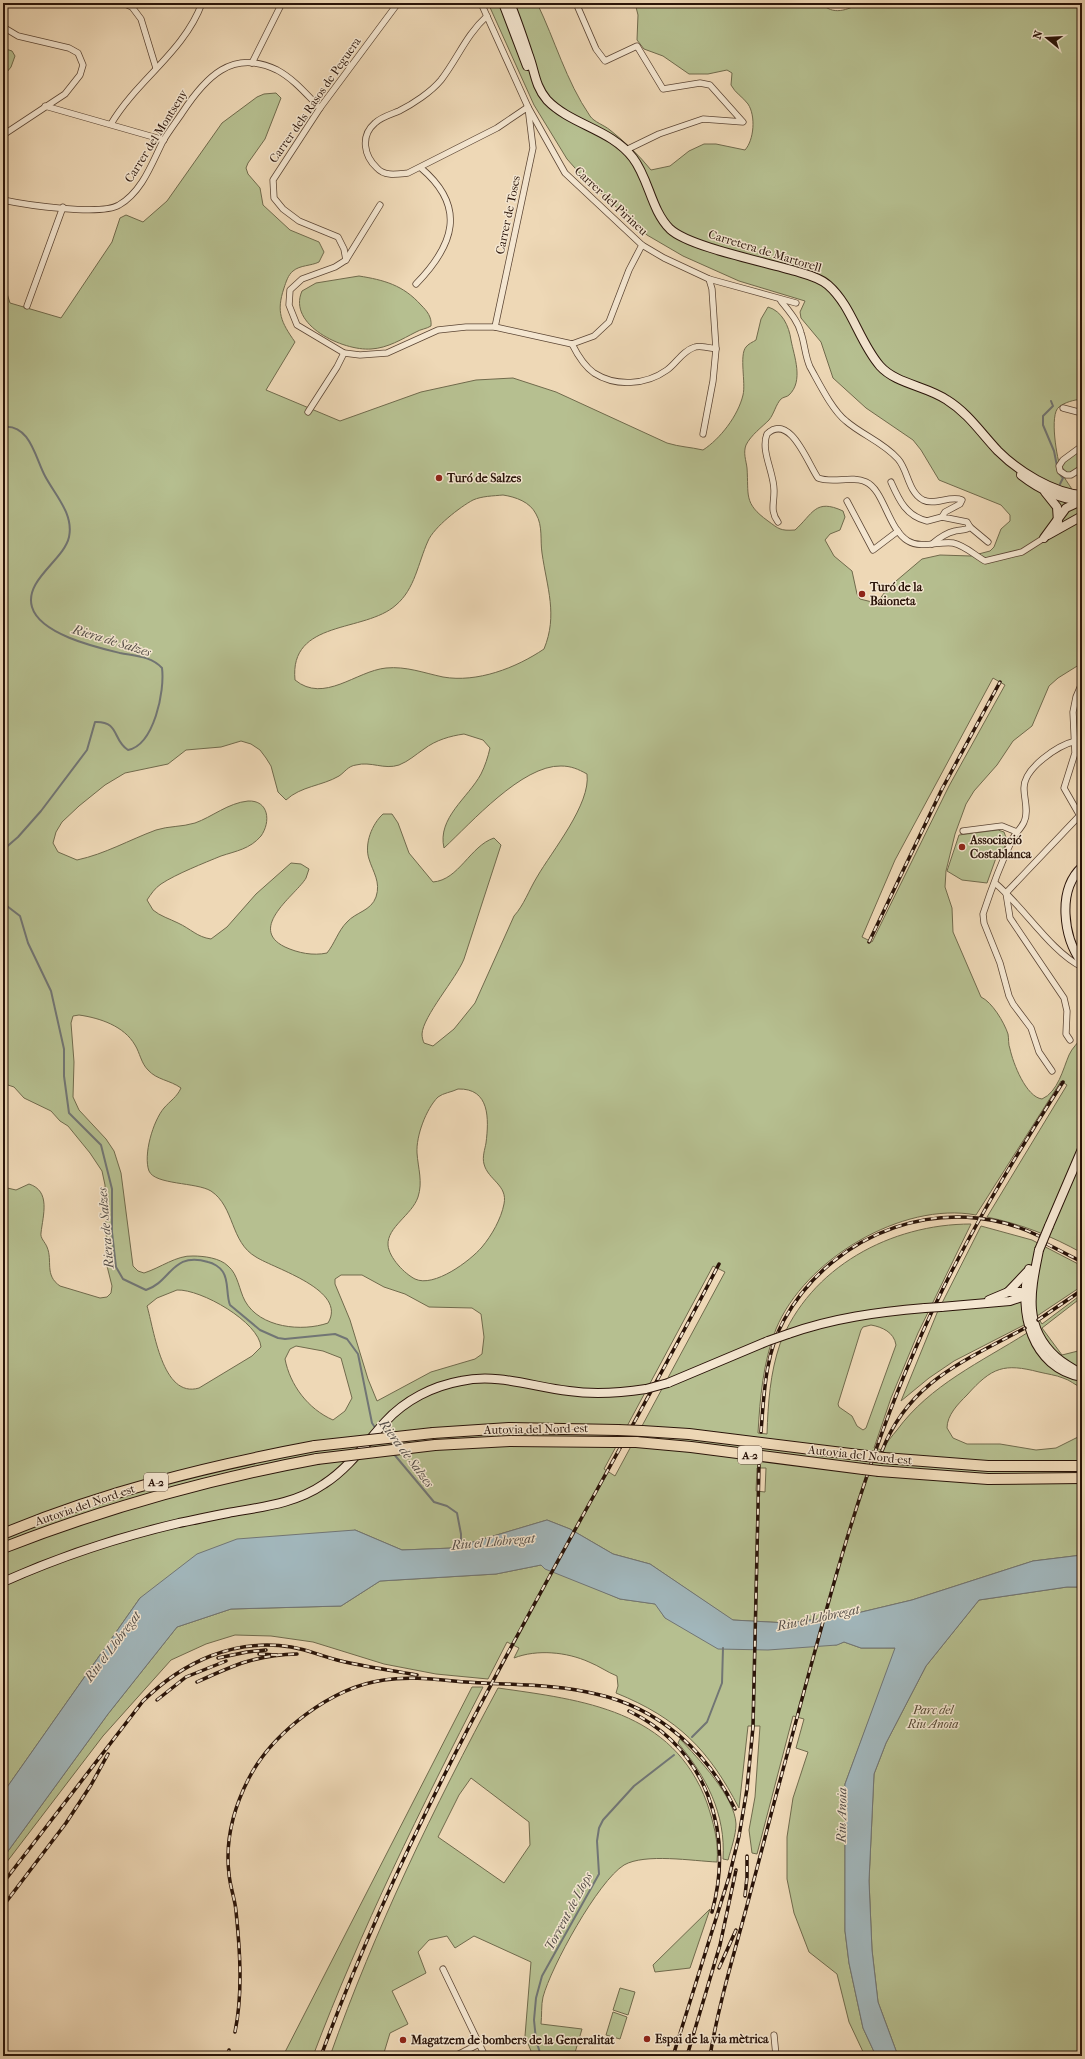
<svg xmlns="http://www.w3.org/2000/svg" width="1085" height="2059" viewBox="0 0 1085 2059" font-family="'IM FELL French Canon',serif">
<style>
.green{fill:#b6bf90;stroke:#706a4c;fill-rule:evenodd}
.water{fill:#a1b6bb;stroke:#717574}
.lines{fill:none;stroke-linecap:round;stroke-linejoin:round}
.stream{stroke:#717574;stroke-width:2}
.minor-casing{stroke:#5b4534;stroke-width:7}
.secondary-casing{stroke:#2a1409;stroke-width:10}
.motorway-casing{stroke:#2a1409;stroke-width:12}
.minor{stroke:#f4e6d0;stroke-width:5.5}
.secondary{stroke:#f4e6d0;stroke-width:8}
.motorway{stroke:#eed8b6;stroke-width:10}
.rail-casing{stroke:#2a1409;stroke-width:3.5}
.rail{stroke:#f4e6d0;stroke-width:2;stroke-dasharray:6;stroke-linecap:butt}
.secondary-bridge-casing{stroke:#2a1409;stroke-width:10;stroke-linecap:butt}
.motorway-bridge-casing{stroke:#2a1409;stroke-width:12;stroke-linecap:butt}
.secondary-bridge{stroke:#f4e6d0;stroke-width:8}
.motorway-bridge{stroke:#eed8b6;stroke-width:10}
.poi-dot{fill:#8f2418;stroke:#f4e6d0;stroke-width:1.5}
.labels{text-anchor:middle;stroke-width:3;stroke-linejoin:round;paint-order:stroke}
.shield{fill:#f4e6d0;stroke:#675345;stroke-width:1}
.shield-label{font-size:11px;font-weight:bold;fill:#2a1409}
.street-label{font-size:12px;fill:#2a1409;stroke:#f4e6d0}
.poi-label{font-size:12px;font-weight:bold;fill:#2a1409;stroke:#f4e6d0;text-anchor:start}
.park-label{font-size:12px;font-style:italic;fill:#544732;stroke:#f4e6d0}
.water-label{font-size:13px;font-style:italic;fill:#544d47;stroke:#f4e6d0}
</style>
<rect width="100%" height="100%" fill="#eed8b6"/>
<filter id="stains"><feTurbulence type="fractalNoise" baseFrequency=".005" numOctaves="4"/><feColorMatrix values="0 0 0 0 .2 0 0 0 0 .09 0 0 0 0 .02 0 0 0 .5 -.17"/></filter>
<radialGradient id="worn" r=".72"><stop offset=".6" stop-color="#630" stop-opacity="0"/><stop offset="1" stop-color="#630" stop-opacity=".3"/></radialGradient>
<g class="green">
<path d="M488 3H537C555 40 566 81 590 116 594 122 604 125 610 130 625 142 639 155 651 170L670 166 689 151 704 144H716L745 150C754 140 756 116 748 104 743 97 735 93 731 85L732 73 727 70 708 74H689L663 56 644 49 637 40 638 15 635 3H821C833 16 847 10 861 3H1082V399C1074 400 1065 402 1059 407 1049 414 1057 459 1061 470 1063 477 1069 484 1073 491L1082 492V663L1058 678 1049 686 1032 726 1013 741 997 765 974 791 966 804 955 834 946 871 945 887 952 908 953 932 981 997C992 1002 1004 1022 1008 1034 1009 1039 1008 1044 1010 1049 1013 1063 1026 1097 1042 1099 1058 1092 1063 1069 1069 1055 1072 1048 1078 1043 1082 1037V1207C1079 1218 1080 1223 1082 1233 1083 1239 1082 1247 1082 1253 1052 1236 1021 1224 987 1217L1067 1085 1061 1081 976 1215C902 1201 804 1260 776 1329 763 1362 760 1398 758 1433L767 1434C768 1404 770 1373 780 1344 810 1267 891 1224 971 1224L918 1333 891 1398 874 1448 883 1450C886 1443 892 1436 897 1430 930 1385 981 1362 1027 1333L1024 1325 954 1361 929 1378 901 1401 937 1313 981 1226 1032 1240 1082 1266V1286L1037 1316 1042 1324 1082 1294V1297L1042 1328 1062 1355 1082 1350V1388C1075 1385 1070 1380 1063 1378 1056 1375 1047 1374 1039 1372 1004 1363 992 1367 967 1395 958 1404 947 1415 947 1428L953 1438 967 1444H1000L1036 1450 1056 1448 1082 1435V1555L1033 1561 912 1600 849 1615 787 1623 732 1620 650 1564 613 1554 570 1529 547 1520 453 1548 402 1550 355 1530 140 1598 3 1793V1187L16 1190 29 1184C51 1191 43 1215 41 1233 40 1238 45 1242 47 1247 53 1261 44 1275 60 1286L100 1298 107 1297 111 1293 112 1286 107 1266 105 1185 102 1171 90 1153 68 1126 60 1121 51 1111 24 1098 14 1087 8 1085 3 1086V281L10 303 61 318 112 242 120 218 126 215 143 222 167 201 222 123 257 97 264 94 276 93 281 98 265 139 248 163 246 168 248 174 260 188 263 205 290 230 319 242 324 252 319 262C311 266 300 265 293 271 288 275 286 282 284 288 276 312 281 322 295 342L266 390 340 421 421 392 476 380 513 378 556 392 667 443C680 447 690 447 703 450 720 439 738 416 743 395 746 383 739 355 746 347 748 344 753 342 756 340L761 319 768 307C782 311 789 326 791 340 794 356 804 381 789 395 787 397 783 397 781 399 776 404 774 414 769 420 762 427 751 435 746 445 743 453 746 460 747 468 749 495 743 503 768 521 779 529 780 531 795 530 813 514 815 498 843 511L845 517 840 530 830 534 825 540 834 556 852 571 857 594 860 599 872 602 878 601 889 587 922 559 940 555 971 556 990 551 994 547 1001 529 1010 521V515L1001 505 939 480 921 450 913 440 866 408 833 378 821 342 801 318 800 312 805 301 739 281 683 256 647 235 582 176 567 159 534 105ZM503 495C516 497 530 502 536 514 543 526 540 540 542 553 547 588 558 615 544 649 516 668 477 683 443 677 424 673 406 666 386 668 356 671 324 704 295 680 289 619 365 633 396 605 415 589 418 563 428 541 434 527 460 507 473 500 482 496 493 496 503 495ZM993 678 1005 685 949 786 872 942 862 937 895 860ZM464 734 483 740 490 748C488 757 485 766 481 774 468 798 437 818 444 848 471 823 522 765 561 766 571 766 578 769 587 774 591 804 552 851 537 877 529 890 524 905 514 916L475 1003 454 1029 433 1046 424 1043C423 1041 422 1037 422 1034 423 1016 456 979 464 959L501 845 494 838C470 846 459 880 433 882L409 853 398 823 392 814H383C372 824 364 844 369 859 373 872 381 882 376 897 371 911 356 912 347 922 338 931 335 943 327 953 313 956 298 953 285 947 246 928 297 894 306 878 307 875 308 872 309 869L301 864 291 863 256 894 227 927 211 939C197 937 191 929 178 923 170 919 160 916 153 910 151 907 149 903 147 900 151 894 155 888 161 884 176 874 204 863 221 856 236 851 250 849 261 836 271 822 269 800 248 801 228 803 212 817 195 823 182 827 168 826 156 830 129 840 105 854 77 860L58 852 53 843 56 832 62 822 79 806 105 785 125 773 168 764 186 750 221 747 241 741 251 744 260 750 266 758 271 766 278 792 286 800C301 786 322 786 339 776 345 772 348 766 356 765 371 761 384 770 399 765 409 761 415 755 424 749 436 740 450 736 464 734ZM79 1015C100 1018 124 1026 135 1045 140 1053 141 1063 148 1070 157 1080 170 1080 181 1088 177 1097 170 1101 164 1108 153 1121 143 1155 149 1171 155 1185 196 1182 211 1191 235 1207 230 1242 256 1257 275 1269 348 1290 328 1323 302 1332 260 1328 245 1301 239 1290 238 1274 228 1266 220 1258 204 1256 193 1256 177 1255 160 1268 144 1273L138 1271 133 1266 121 1173 114 1151 106 1139 79 1110 73 1097 74 1062 71 1023 73 1016ZM458 1089C490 1088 489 1119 486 1143 485 1149 482 1157 484 1164 488 1180 508 1185 504 1204 501 1219 492 1235 482 1247 470 1261 434 1288 415 1279 405 1274 389 1258 388 1245 387 1227 412 1215 418 1197 423 1182 418 1168 417 1153 416 1136 426 1109 438 1097 443 1093 452 1092 458 1089ZM713 1266 725 1272 615 1476 604 1469ZM341 1275H362L384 1287 405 1294 429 1307 472 1308 481 1314 484 1337 482 1354 475 1359 431 1372 377 1401 368 1379 350 1320 335 1284V1279ZM177 1290C201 1289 259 1322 261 1347L252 1356 199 1388C162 1399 154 1329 147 1306L157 1298ZM871 1325C882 1327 894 1332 896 1345L866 1428 863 1430 857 1426 852 1416 839 1407 838 1404 861 1330 863 1327ZM296 1346 323 1351 341 1358 352 1398 345 1411 333 1420C308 1409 290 1385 285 1359L290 1349ZM757 1468H766L765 1492 756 1491Z"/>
<path d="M3 48 12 51 15 56 11 67 3 77Z"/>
<path d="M359 276C384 280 403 285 421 305 427 311 432 317 431 326 426 329 421 329 416 332 402 339 388 348 371 349 343 351 287 325 302 291L316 283Z"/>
<path d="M1082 448V465L1070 473H1066L1061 465 1064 461Z"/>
<path d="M998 830 1004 832 1007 840 1000 859 996 858 987 883 962 880 947 871 959 835Z"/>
<path d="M541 1565 620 1599 656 1604 665 1618 836 1645 844 1642 861 1648H896L845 1784V1931L849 1963 863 2028 876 2056H865L849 2022 837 1974 809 1952 794 1913 787 1879V1837L793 1798 808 1752 796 1748 804 1719 793 1716 757 1854 752 1853 749 1830 755 1797 760 1726H748L739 1808C709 1750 678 1718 616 1693L618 1686 617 1676C607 1672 599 1666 589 1662 567 1652 537 1649 514 1658L519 1648 507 1642 488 1679 436 1674 384 1664 313 1642 271 1636 235 1635 206 1644 171 1660 103 1736 3 1867V1858L108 1714 177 1627 231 1609 341 1606 380 1581 496 1574Z"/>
<path d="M1067 1587H1082V2056H898L878 2002 872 1950 869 1881 874 1774 886 1743 926 1666 979 1600Z"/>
<path d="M472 1687H483C421 1808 361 1929 313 2056H283Z"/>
<path d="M498 1688C583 1700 673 1710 707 1803 713 1821 719 1842 717 1862 693 1861 645 1853 624 1865 598 1881 551 1967 543 1997 541 2005 542 2016 541 2024L582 2029 574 2056H533L525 2036 531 1962 474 1936 455 1948 447 1936 429 1940 418 1952 426 1973 392 1991 408 2024 390 2033 383 2056H330C375 1929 434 1807 498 1688ZM471 1778 529 1822 530 1845 504 1883 438 1837 459 1795Z"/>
<path d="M680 1739C698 1758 735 1797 736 1824 736 1835 731 1849 728 1860L723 1859C726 1814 706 1776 678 1743Z"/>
<path d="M710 1909 690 1968 655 1972 653 1965Z"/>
<path d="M620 1988 635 1992 628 2015 613 2010Z"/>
<path d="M613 2012 627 2017 620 2039 606 2035Z"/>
</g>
<path class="water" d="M547 1520 570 1529 613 1554 650 1564 733 1620 787 1623 849 1615 912 1600 1033 1561 1082 1555V1587H1067L979 1600 926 1666 886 1743 874 1774 869 1881 872 1950 878 2002 898 2056H876L863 2028 849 1963 845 1931V1784L895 1648H861L844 1642 837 1645 768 1650 718 1649 665 1618 655 1604 620 1599 545 1569 541 1565 496 1574 380 1581 341 1606 231 1609 177 1627 108 1714 3 1858V1793L140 1598 197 1554 237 1539 355 1530 402 1550 453 1548Z"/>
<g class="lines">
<g class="stream">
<path d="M1051 401 1053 406 1043 416V425L1054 451 1057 466"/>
<path d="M3 427C30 423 36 460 45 476 55 495 74 514 69 537 64 560 24 580 32 607 40 634 95 647 120 653 135 656 151 656 162 668 165 691 154 745 128 750 112 740 120 721 95 722L87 750 41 811 18 837 3 850"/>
<path d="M1058 472 1063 478 1060 484"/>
<path d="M3 903 20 916 28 943 51 991 64 1049V1076L69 1113 101 1145 112 1189V1232L116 1267 123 1279 146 1290C171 1282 172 1251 208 1262 213 1263 220 1267 223 1272 229 1281 226 1295 230 1305L260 1330 278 1338 285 1339 335 1334 347 1339 358 1354 372 1423 376 1429"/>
<path d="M393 1453 434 1502 447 1506 457 1513 461 1534V1547"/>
<path d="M692 1737 707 1722 722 1683 723 1648"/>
<path d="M541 2056 536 2040 534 2020 536 1998 542 1976 599 1874 597 1841 599 1828 603 1820 634 1786 674 1755"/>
</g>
<g class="minor-casing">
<g id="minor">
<path d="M123 3 132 7 141 19 156 68"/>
<path d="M398 3 320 108 273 180 274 198 283 209 299 221 338 237 344 249 346 260 335 267 302 279 290 290 289 305 297 325 344 353 360 355 387 353 438 330 466 327H495L572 344 594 336 609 322 629 270 642 245"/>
<path d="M481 3 528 107 565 173 642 245 664 258 709 279 796 303"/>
<path d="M576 3 596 49 605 61 637 46 663 89 700 83 710 85 743 122 703 119 659 134 626 150"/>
<path d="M487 16C466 35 458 58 441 80 431 92 413 104 399 111 392 114 381 117 375 123 360 136 364 156 377 168 385 177 398 174 408 173L497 128 528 107 533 148 495 327"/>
<path d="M3 27 18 36 69 48 78 53 83 65 80 75 65 94 3 135"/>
<path d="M252 63 282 3"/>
<path d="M45 106 164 140"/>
<path d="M111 124C137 80 184 52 202 3"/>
<path d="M3 200C26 205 101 216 119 205 142 192 152 163 163 141 169 131 176 122 182 113 205 78 232 48 277 70 294 79 307 95 320 108"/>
<path d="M346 260 380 205"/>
<path d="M416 284C454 245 467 207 421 168"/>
<path d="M781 301C789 311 798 321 801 333 805 345 805 356 810 367 819 383 832 410 846 421 862 435 883 442 898 459 908 470 908 492 923 500 935 506 950 495 962 500L960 504 945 512 942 517 967 522 970 527C966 531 961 529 955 531 946 533 939 538 932 544"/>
<path d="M27 306 63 207"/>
<path d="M572 344C577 354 584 366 594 373 616 387 646 385 667 370 677 363 682 351 695 347 701 345 710 348 716 349"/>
<path d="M1063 408 1082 413"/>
<path d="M308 412 337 367 344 353"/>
<path d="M703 434 713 381 716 349 712 289 709 279"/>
<path d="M1082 446 1063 460 1059 466 1060 471 1066 475H1071L1082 468"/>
<path d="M891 482C899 500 906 516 927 521L942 517"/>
<path d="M847 501 873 550 898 531"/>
<path d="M778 522C770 511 774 504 774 492 775 474 760 451 767 434 790 412 808 464 818 478 834 484 851 475 866 482 884 490 888 529 908 541 921 549 939 541 953 543 966 546 974 555 985 561L1022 552 1044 538"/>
<path d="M970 527 988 542"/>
<path d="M1080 816 1064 788 1075 753 1073 712 1076 697 1082 683"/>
<path d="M963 831 1002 826 1017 832"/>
<path d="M995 883C1023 906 1051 952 1082 967"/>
<path d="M1070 1040 1066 1034 1067 1011 1064 998 1010 918 1006 893 1082 813"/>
<path d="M1052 1071 1039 1052 1031 1028 1013 1004 1009 996 1000 963 984 923 983 914C991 890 1001 863 1012 840 1015 833 1021 829 1024 822 1029 812 1024 799 1024 788 1024 768 1058 745 1076 741"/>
<path d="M443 1969 485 2056"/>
<path d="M774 2035 776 2056"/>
<path d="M455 2056 479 2044"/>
</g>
</g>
<g class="secondary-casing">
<g id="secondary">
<path d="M503 3 527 66"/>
<path d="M510 3C517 20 523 38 529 56 535 72 535 86 547 100 571 125 611 129 633 158 649 179 651 210 670 229 689 247 766 262 795 271 805 274 819 277 828 285 852 306 859 342 880 366 896 384 927 386 947 400 968 413 981 433 998 451 1018 471 1053 493 1082 495"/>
<path d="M1021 475C1039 489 1059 499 1082 501"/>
<path d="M1045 492 1057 507 1058 522"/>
<path d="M1048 535 1082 516"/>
<path d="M1044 538 1066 508 1081 501"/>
<path d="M1082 867C1057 890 1063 937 1082 963"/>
<path d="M1049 1226 1082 1149"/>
<path d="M1039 1250C1031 1290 1022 1326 1056 1357 1064 1364 1073 1369 1082 1374"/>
<path d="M1029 1269C1018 1311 1031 1368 1082 1377"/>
<path d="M1008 1292 1027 1272"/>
<path d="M989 1300 1008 1292H1021L1027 1298"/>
<path d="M941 1307 1010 1301 1022 1297 1026 1291"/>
<path d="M788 1334C833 1318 878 1312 925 1308"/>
<path d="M668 1383 768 1341"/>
<path d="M3 1582C59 1557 119 1537 179 1523 195 1520 211 1516 228 1513 261 1507 295 1504 324 1484 349 1468 366 1443 385 1422 405 1400 433 1386 461 1381 498 1373 533 1387 569 1391 595 1395 620 1393 646 1389"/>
</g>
</g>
<g class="motorway-casing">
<g id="motorway">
<path d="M642 1431 689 1434 867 1456"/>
<path d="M433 1433 509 1428 618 1430"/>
<path d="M636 1442 691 1447 863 1469"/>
<path d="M435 1445 510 1441 614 1442"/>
<path d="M884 1458 988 1466H1082"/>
<path d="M879 1471 988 1479 1082 1478"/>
<path d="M3 1534C103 1492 208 1466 315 1446"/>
<path d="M3 1548C105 1508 209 1479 317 1459"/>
</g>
</g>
<use href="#minor" class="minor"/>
<use href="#secondary" class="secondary"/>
<use href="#motorway" class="motorway"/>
<g class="rail-casing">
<g id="rail">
<path d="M869 942 942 789 1000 682"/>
<path d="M1047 1244 1082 1262"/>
<path d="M1038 1320 1082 1290"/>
<path d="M761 1432C764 1395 765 1354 784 1320 833 1231 946 1190 1039 1236"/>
<path d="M882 1451C909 1381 965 1361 1025 1328"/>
<path d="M259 1654 277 1655"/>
<path d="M218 1658 247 1652 266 1650"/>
<path d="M197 1682C234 1665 256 1655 297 1654"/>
<path d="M157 1700 186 1677 226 1661"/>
<path d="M629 1711C707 1749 734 1832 712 1912"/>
<path d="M3 1883 143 1701C183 1662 234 1638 291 1647 309 1650 324 1657 341 1661 366 1667 391 1670 417 1675"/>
<path d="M745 1896 747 1877V1856"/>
<path d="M3 1906 66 1823 91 1785 108 1754"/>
<path d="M719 1968 736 1930"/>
<path d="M235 2032C243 1993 240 1950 236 1911 235 1899 230 1887 229 1874 225 1841 234 1807 249 1778 273 1732 332 1687 384 1680 417 1675 451 1682 484 1683 521 1685 560 1685 596 1694 659 1708 708 1752 735 1809"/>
<path d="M227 2056 229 2050"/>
<path d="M321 2056C423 1777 583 1527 719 1264"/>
<path d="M673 2056 729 1877 739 1836 747 1789 753 1727 759 1465"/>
<path d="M687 2056 720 1945 736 1870"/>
<path d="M710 2056C719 2002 735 1951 749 1898 760 1858 770 1817 781 1777 820 1634 855 1488 914 1352 954 1257 1007 1169 1063 1082"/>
</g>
</g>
<use href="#rail" class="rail"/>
<g class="secondary-bridge-casing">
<g id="secondary-bridge">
<path d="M1039 1250 1049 1226"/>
<path d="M925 1308 941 1307"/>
<path d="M768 1341 788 1334"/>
<path d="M646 1389 668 1383"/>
</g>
</g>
<g class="motorway-bridge-casing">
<g id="motorway-bridge">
<path d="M618 1430 642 1431"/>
<path d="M614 1442H636"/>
<path d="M315 1446 433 1433"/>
<path d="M867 1456 884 1458"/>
<path d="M317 1459 435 1445"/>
<path d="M863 1469 879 1471"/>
</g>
</g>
<use href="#secondary-bridge" class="secondary-bridge"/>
<use href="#motorway-bridge" class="motorway-bridge"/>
</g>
<g class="poi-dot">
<circle cx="439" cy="478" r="4"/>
<circle cx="862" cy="594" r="4"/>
<circle cx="962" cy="847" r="4"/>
<circle cx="647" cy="2039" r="4"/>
<circle cx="403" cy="2040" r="4"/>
</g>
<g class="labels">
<g class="shield">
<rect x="738" y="1446" width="24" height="18" rx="3"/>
<rect x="144" y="1473" width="24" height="18" rx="3"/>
</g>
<g class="shield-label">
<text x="750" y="1459">A-2</text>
<text x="156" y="1486">A-2</text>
</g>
<g class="street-label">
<text transform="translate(315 100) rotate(-55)" y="4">Carrer dels Rasos de Peguera</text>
<text transform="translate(156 136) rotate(-58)" y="4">Carrer del Montseny</text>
<text transform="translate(611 201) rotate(43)" y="4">Carrer del Pirineu</text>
<text transform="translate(508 215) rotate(-78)" y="4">Carrer de Toses</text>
<text transform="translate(765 251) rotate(17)" y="4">Carretera de Martorell</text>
<text transform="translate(536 1429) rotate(-1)" y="4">Autovia del Nord-est</text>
<text transform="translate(860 1455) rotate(6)" y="4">Autovia del Nord-est</text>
<text transform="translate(85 1505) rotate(-19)" y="4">Autovia del Nord-est</text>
</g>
<g class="poi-label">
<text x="447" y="482">Turó de Salzes</text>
<text x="870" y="591">Turó de la<tspan x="870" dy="14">Baioneta</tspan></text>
<text x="970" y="844">Associació<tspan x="970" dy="14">Costablanca</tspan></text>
<text x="655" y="2043">Espai de la via mètrica</text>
<text x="411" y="2044">Magatzem de bombers de la Generalitat</text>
</g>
<g class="park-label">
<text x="933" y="1714">Parc del<tspan x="933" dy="14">Riu Anoia</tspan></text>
</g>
<g class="water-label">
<text transform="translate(112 640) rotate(17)" y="5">Riera de Salzes</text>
<text transform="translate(105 1228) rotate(-95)" y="5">Riera de Salzes</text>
<text transform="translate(407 1453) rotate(53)" y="5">Riera de Salzes</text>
<text transform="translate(493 1541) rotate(-5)" y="5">Riu el Llobregat</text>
<text transform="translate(818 1617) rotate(-12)" y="5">Riu el Llobregat</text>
<text transform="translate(112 1646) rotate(-53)" y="5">Riu el Llobregat</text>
<text transform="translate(841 1815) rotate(-89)" y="5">Riu Anoia</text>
<text transform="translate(568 1911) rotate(-62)" y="5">Torrent de Llops</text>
</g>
</g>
<rect width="1085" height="2059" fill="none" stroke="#eed8b6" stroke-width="16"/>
<rect x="4" y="4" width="1077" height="2051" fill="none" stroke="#2a1409" stroke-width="2"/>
<rect x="8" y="8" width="1069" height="2043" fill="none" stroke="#2a1409"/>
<g transform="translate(1047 38) rotate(288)" stroke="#f4e6d0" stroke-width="3" paint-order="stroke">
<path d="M0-3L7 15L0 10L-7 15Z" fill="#2a1409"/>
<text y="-6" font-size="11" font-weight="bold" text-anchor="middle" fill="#2a1409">N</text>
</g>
<rect width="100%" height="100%" filter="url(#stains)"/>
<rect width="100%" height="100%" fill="url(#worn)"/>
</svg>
